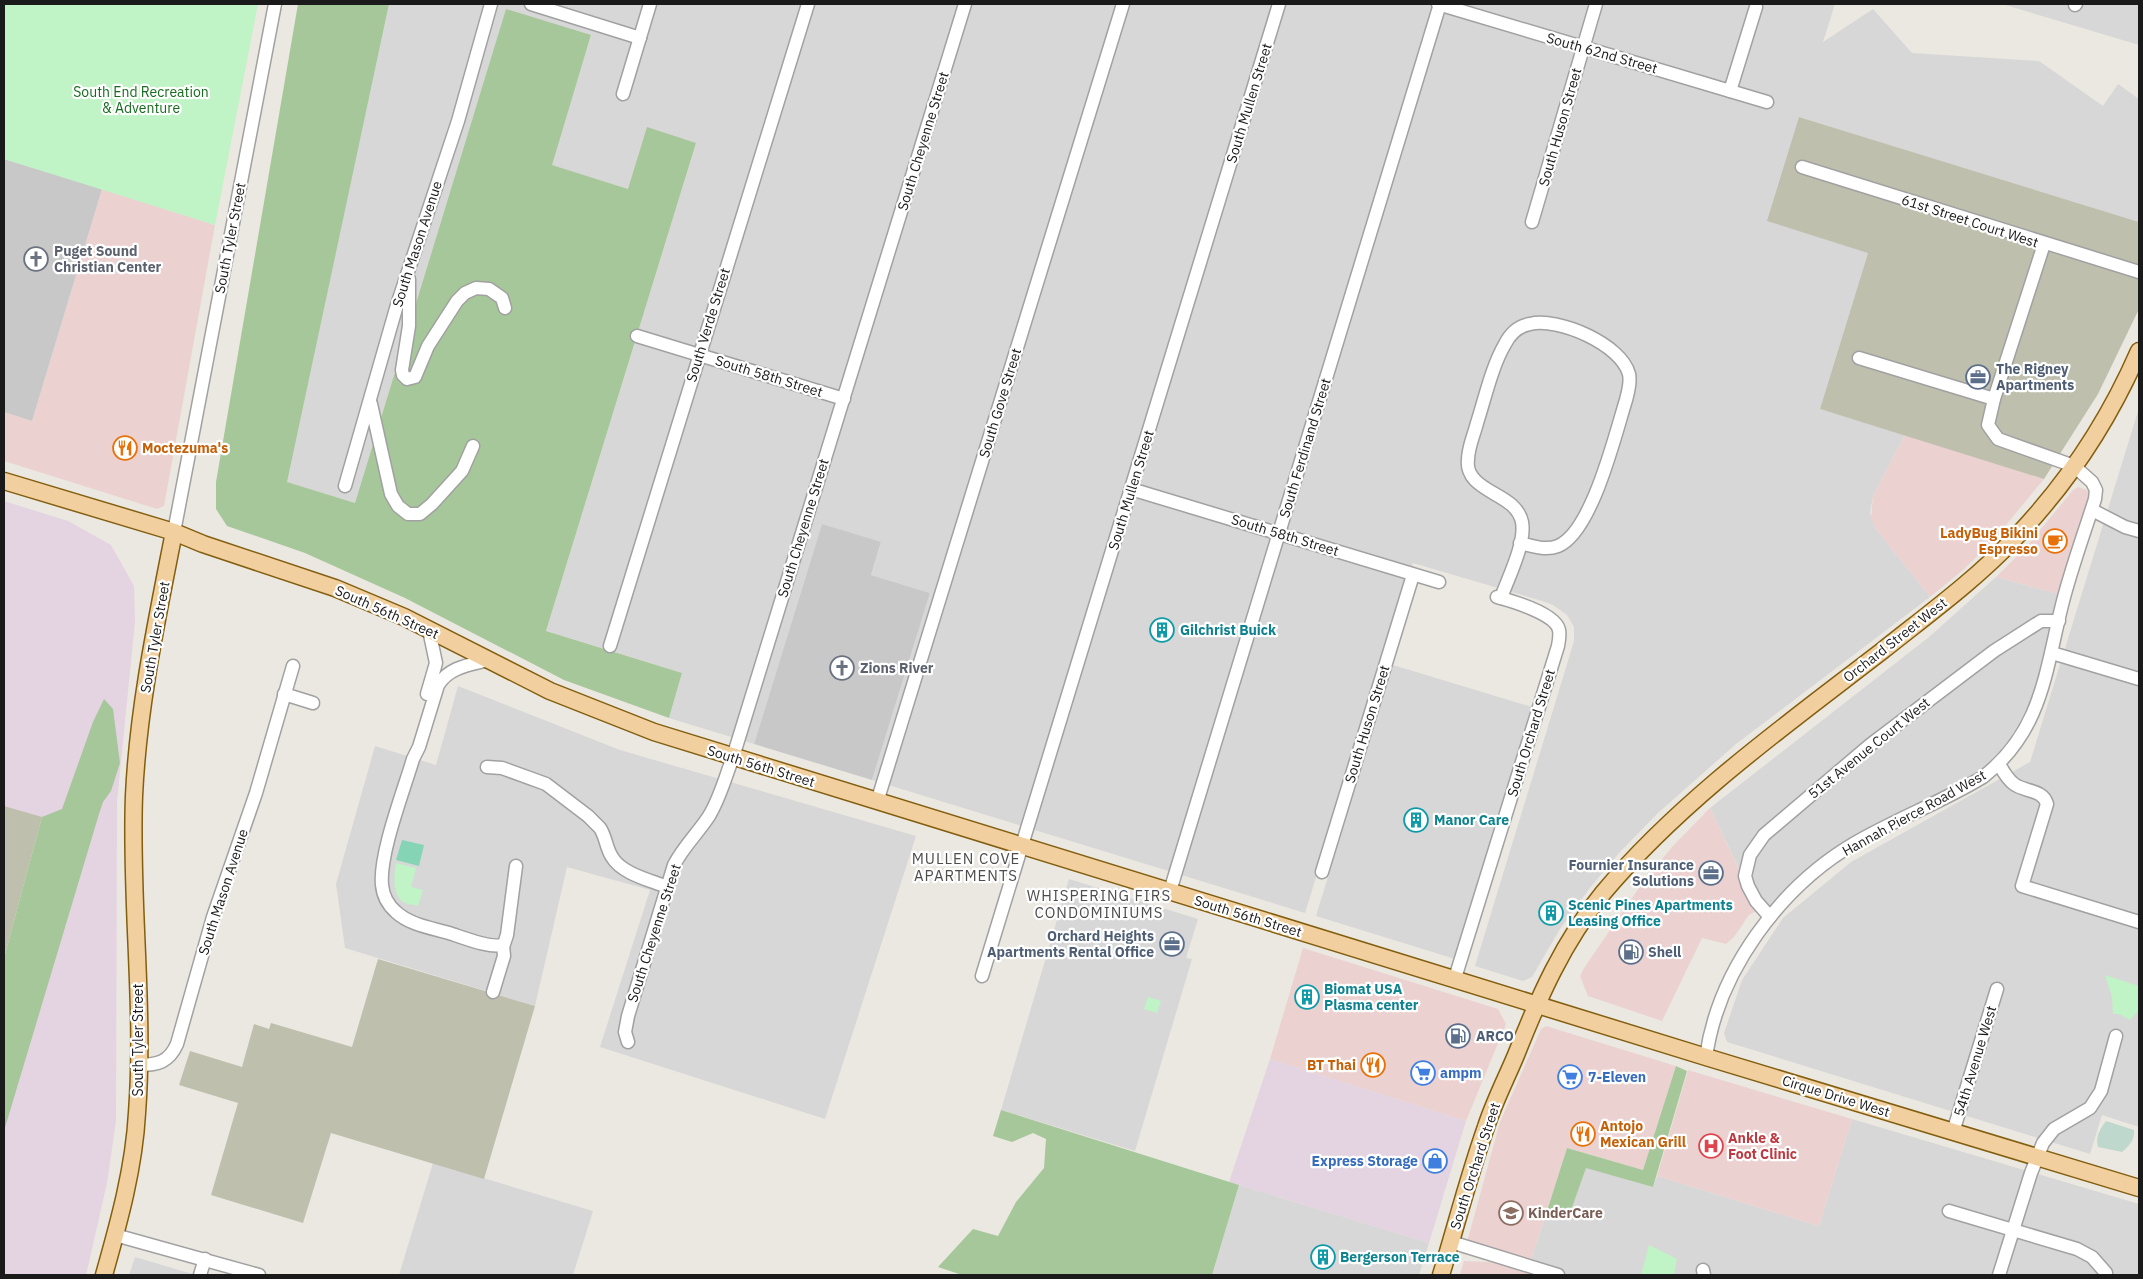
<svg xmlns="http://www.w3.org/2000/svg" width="2143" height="1279" viewBox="0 0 2143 1279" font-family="'IBM Plex Sans',sans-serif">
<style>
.residential{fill:#d8d7d7}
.commercial{fill:#ebd2d1}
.industrial{fill:#e4d3e0}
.religious{fill:#c8c8c8}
.construction{fill:#bebfad}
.forest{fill:#a6c799}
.wetland{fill:#bfd8cd}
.park{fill:#c0f3c5}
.pitch{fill:#85d4b6}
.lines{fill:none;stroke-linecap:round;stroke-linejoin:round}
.minor-casing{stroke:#a1a1a1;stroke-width:15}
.major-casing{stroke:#835e0e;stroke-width:19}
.minor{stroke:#fff;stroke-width:12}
.major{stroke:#f2cf9f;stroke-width:16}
.labels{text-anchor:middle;stroke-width:4.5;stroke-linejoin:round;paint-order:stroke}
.street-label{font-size:14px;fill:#1a1a1a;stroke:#fff}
.park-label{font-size:14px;fill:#156c1d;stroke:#fff}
.worship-label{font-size:14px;font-weight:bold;fill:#5b616d;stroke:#fff;text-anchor:start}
.service-label{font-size:14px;font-weight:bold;fill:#4e5e75;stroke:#fff;text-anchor:start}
.food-label{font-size:14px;font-weight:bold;fill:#c56008;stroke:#fff;text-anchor:start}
.culture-label{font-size:14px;font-weight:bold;fill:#0d838f;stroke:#fff;text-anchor:start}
.shop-label{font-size:14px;font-weight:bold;fill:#366cbe;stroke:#fff;text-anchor:start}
.health-label{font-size:14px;font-weight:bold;fill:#be3a42;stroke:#fff;text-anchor:start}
.education-label{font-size:14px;font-weight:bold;fill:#785e54;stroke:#fff;text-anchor:start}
.neighbourhood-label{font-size:15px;letter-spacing:1px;fill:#4d4d4d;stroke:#fff}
</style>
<rect width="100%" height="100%" fill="#ebe8e1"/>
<g class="residential">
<path d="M389 4H1835L1823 42 1873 9 1912 53 2039 61 2103 106 2118 84 2139 99V222L1799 117 1868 253 1820 409 1905 435 1873 496 1870 513 1875 528 1930 597 1736 744 1658 813 1619 853 1589 889 1560 929 1532 977 1523 981 1475 966 1574 641V627L1567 615 1553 605 1542 601 1413 563 1305 913 872 780 930 593 871 575 881 543 822 524 754 744 669 718 682 673 546 631 696 143 628 189 551 165 591 36 506 10 355 503 286 482Z"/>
<path d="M2002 4H2139V45Z"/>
<path d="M2139 408V1127L2102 1115 2090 1154 1727 1042 1724 1033 1742 980 1783 918 1851 862 2030 762Z"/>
<path d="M1996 577 2058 594 2037 687 2022 724 2005 748 1971 779 1836 847 1761 915 1710 808 1929 637Z"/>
<path d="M1393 665 1532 707 1455 959 1316 916Z"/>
<path d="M458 686 620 750 916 836 825 1119 600 1047 650 890 567 867 535 1006 345 948 336 884 375 746 436 765Z"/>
<path d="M1069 879 1198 919 1186 958 1192 959 1135 1151 1001 1110Z"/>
<path d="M1852 1119 2139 1204V1275H1539L1527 1272 1546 1214 1569 1216 1586 1167 1653 1187 1657 1176 1819 1226Z"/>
<path d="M433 1163 593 1211 573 1275H399Z"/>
<path d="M1239 1185 1429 1243 1419 1275H1212Z"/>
<path d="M135 1257 196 1275H129Z"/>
</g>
<g class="commercial">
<path d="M102 189 215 225 164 506 157 509 4 461V412L32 421Z"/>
<path d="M1905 435 2044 479 1992 542 1962 571 1930 597 1875 528 1871 518 1873 496Z"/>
<path d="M2078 487 2087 490 2090 499 2058 594 1996 577 2027 546 2073 490Z"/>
<path d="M1710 808 1758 910 1749 915 1734 937 1726 944 1702 938 1662 1021 1588 996 1580 976 1584 968 1641 885 1672 847Z"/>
<path d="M1303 948 1498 1009 1506 1024 1466 1121 1270 1059Z"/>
<path d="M1546 1026 1676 1066 1643 1170 1567 1148 1531 1260 1467 1242 1500 1122 1541 1029Z"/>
<path d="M1688 1070 1852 1119 1819 1226 1657 1176Z"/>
<path d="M1464 1261 1489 1262 1539 1275H1460Z"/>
</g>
<g class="industrial">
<path d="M4 501 68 521 111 545 134 586 135 621 117 802 116 1121 107 1183 86 1275H4V1099L83 830 4 806Z"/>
<path d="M1270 1059 1466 1121 1429 1243 1229 1182Z"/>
</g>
<g class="religious">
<path d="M4 159 102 189 32 421 4 412Z"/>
<path d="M822 524 881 542 871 575 930 593 872 780 754 744Z"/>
</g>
<g class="construction">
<path d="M1799 117 2139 222V309L2098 394 2044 479 1820 409 1868 253 1767 221Z"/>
<path d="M4 806 42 817 4 958Z"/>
<path d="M378 959 535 1006 484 1179 331 1133 303 1223 211 1195 238 1103 179 1085 190 1051 242 1067 254 1024 269 1029 271 1023 352 1047Z"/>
</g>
<g class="forest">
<path d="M298 4H389L287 482 355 503 506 9 591 35 552 165 628 189 647 127 696 143 546 631 682 673 669 718 564 680 405 598 305 553 227 526 216 509V482Z"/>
<path d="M104 699 113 709 120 763 111 791 103 802 99 814 4 1131V958L42 817 62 809 93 722Z"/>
<path d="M1676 1066 1687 1071 1653 1187 1586 1168 1569 1216 1546 1214 1567 1148 1643 1170Z"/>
<path d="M1001 1110 1239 1185 1212 1275H962L938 1267 973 1229 998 1236 1016 1202 1044 1168 1046 1139 1033 1133 1012 1142 993 1136Z"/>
</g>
<path class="wetland" d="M2106 1121 2134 1130C2135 1140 2129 1146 2122 1152L2098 1147C2095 1137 2100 1129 2106 1121Z"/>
<g class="park">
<path d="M4 4H258L215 225 4 159Z"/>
<path d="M396 863 416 868 411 887 423 890 418 906C414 905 406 904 403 902 392 894 394 874 396 863Z"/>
<path d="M2105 975 2139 986V1010L2130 1020 2119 1014H2113L2112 997Z"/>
<path d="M1148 997 1161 1001 1157 1013 1144 1009Z"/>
<path d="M1649 1245 1677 1259 1674 1275H1641Z"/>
</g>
<path class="pitch" d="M402 840 424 845 419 866 396 860Z"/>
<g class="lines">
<g class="minor-casing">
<g id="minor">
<path d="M531 4 640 38"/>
<path d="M1438 4 1767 102"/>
<path d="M2075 5 2076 4"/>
<path d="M1730 91 1756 7"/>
<path d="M623 94 650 4"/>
<path d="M1802 167 2139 272"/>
<path d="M1532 222 1596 4"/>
<path d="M409 279V326L402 370 403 375 407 379 415 377 428 346 457 301 465 293 476 288 489 289 502 298 505 308"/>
<path d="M637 336 844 399"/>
<path d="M1994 399 2044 244"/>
<path d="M371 404 391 494 398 506 408 514H420L432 504 462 471 473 446"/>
<path d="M345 486 397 305 458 121 491 4"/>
<path d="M1131 489 1439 582"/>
<path d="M2092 510 2125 527 2139 531"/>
<path d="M174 532 275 4"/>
<path d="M1501 598C1508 578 1526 543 1522 522 1517 499 1489 495 1475 480 1470 475 1467 467 1468 460 1468 447 1474 435 1477 423 1485 398 1492 366 1505 344 1510 334 1518 326 1530 324 1558 317 1621 344 1629 374 1631 383 1628 392 1626 400 1615 435 1592 532 1558 546 1546 551 1532 546 1520 543"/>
<path d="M610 646 808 4"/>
<path d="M2052 653 2139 679"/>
<path d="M489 660C469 665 449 667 438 685L419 747 413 759C404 790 379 854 382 885 383 896 388 905 396 912 410 925 432 928 449 933 462 937 493 950 504 944L507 935 516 866"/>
<path d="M284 694 313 703"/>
<path d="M427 694 436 663 429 630"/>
<path d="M1999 764C2003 771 2007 779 2014 784 2024 792 2043 789 2047 804L2022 886 2139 922"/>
<path d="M487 767 502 768 546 784 588 816 600 828C606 837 606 848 612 857 622 874 650 880 667 887"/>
<path d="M877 802 1123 4"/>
<path d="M1322 872 1413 575"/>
<path d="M1170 891 1440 4"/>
<path d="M1770 917 1756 901 1748 886 1745 876 1750 855 1764 835 1870 745 1994 651 2041 621H2059"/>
<path d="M982 976 1279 4"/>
<path d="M1455 978 1558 646C1559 641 1560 635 1559 630 1556 614 1512 601 1497 597"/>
<path d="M493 992 504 956 503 945"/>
<path d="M628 1042 625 1032 628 1016 674 865C683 847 698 833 709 816 720 798 725 778 733 757L965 4"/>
<path d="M1706 1057C1718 971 1780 887 1855 843 1896 819 1942 802 1983 777 2042 731 2045 673 2062 605 2071 569 2084 534 2095 499L2096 490 2092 482 2074 466 1998 439 1988 425 1994 399 1859 358"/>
<path d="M139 1065C158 1065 169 1062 177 1044L213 917 256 793 293 666"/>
<path d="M1953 1132 1997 989"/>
<path d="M1949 1211 2077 1249 2092 1257 2106 1273"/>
<path d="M115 1235 259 1275"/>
<path d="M1451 1242 1558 1275"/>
<path d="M1703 1270 1704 1275"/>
<path d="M200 1275 205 1259"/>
<path d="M1999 1275 2031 1173 2043 1143 2054 1129 2090 1108 2101 1091 2116 1036"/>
</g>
</g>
<g class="major-casing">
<g id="major">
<path d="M4 481 174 532 203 544 335 588 404 617 550 691 654 732 1706 1057 2139 1188"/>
<path d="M104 1275C119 1222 134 1168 137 1113 145 1007 130 902 134 796 138 707 157 619 174 532"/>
<path d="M1441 1275C1456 1226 1469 1175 1486 1127 1494 1102 1506 1079 1516 1055 1539 997 1563 942 1603 893 1681 800 1786 725 1882 651 1927 615 1974 581 2014 539 2066 485 2109 420 2139 351"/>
</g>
</g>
<use href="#minor" class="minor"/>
<use href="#major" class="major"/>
</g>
<defs>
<g id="church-ring" transform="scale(1.25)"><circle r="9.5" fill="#fff" stroke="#6b7280" stroke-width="1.5"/><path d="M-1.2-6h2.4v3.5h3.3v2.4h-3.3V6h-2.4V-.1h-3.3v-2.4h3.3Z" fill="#6b7280"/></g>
<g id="office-ring" transform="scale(1.25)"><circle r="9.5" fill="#fff" stroke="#5c6f8a" stroke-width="1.5"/><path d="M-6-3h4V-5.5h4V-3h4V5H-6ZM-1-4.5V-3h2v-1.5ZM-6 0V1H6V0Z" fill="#5c6f8a"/></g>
<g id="restaurant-ring" transform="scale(1.25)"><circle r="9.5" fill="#fff" stroke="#e8710a" stroke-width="1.5"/><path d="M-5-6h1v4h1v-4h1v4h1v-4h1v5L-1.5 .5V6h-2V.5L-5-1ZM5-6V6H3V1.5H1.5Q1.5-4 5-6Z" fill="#e8710a"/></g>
<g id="cafe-ring" transform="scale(1.25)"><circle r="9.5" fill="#fff" stroke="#e8710a" stroke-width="1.5"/><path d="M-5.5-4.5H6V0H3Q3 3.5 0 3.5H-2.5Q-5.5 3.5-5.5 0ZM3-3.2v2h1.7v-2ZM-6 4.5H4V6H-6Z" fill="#e8710a"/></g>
<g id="building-ring" transform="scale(1.25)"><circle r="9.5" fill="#fff" stroke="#0f9aa8" stroke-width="1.5"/><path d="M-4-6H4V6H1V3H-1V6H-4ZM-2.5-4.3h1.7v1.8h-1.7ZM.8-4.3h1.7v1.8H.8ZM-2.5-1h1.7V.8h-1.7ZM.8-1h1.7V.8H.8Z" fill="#0f9aa8"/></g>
<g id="fuel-ring" transform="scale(1.25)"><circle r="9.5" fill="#fff" stroke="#5c6f8a" stroke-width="1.5"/><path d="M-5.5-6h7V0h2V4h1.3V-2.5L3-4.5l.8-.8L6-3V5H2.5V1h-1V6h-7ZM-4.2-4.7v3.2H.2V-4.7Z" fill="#5c6f8a"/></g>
<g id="supermarket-ring" transform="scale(1.25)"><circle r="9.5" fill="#fff" stroke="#3f7fe0" stroke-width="1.5"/><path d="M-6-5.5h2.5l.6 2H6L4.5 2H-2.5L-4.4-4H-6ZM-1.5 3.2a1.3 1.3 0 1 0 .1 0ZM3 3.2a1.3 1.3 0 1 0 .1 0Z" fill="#3f7fe0"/></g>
<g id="hospital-ring" transform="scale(1.25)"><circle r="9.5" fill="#fff" stroke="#e0444e" stroke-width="1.5"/><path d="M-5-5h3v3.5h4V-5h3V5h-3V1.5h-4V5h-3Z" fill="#e0444e"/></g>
<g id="shop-ring" transform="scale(1.25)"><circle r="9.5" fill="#fff" stroke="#3f7fe0" stroke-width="1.5"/><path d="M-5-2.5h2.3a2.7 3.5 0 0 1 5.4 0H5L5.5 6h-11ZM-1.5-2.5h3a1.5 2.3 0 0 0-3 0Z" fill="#3f7fe0"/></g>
<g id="school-ring" transform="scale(1.25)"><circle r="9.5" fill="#fff" stroke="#8d6e63" stroke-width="1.5"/><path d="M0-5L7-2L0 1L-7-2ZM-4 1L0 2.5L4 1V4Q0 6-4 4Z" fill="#8d6e63"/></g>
</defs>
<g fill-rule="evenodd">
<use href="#church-ring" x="36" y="259"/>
<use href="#office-ring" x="1978" y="377"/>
<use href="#restaurant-ring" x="125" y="448"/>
<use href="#cafe-ring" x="2055" y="541"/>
<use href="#building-ring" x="1162" y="630"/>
<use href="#church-ring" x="842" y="668"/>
<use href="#building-ring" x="1416" y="820"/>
<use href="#office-ring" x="1711" y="873"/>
<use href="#building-ring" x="1551" y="913"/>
<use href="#office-ring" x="1172" y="944"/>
<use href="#fuel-ring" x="1631" y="952"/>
<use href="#building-ring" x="1307" y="997"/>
<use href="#fuel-ring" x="1458" y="1036"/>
<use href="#restaurant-ring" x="1373" y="1065"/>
<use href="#supermarket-ring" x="1423" y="1073"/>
<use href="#supermarket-ring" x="1570" y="1077"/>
<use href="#restaurant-ring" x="1583" y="1134"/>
<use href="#hospital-ring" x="1711" y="1146"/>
<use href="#shop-ring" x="1435" y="1161"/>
<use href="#school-ring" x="1511" y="1213"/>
<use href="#building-ring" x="1323" y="1257"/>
</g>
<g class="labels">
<g class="street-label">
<text transform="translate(1602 53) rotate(16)" y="5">South 62nd Street</text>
<text transform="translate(1249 103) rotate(-73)" y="5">South Mullen Street</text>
<text transform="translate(1560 127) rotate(-74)" y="5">South Huson Street</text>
<text transform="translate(923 141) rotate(-73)" y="5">South Cheyenne Street</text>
<text transform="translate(1970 221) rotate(18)" y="5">61st Street Court West</text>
<text transform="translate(230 238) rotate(-79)" y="5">South Tyler Street</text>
<text transform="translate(417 244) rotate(-72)" y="5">South Mason Avenue</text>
<text transform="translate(708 325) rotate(-73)" y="5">South Verde Street</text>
<text transform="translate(769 376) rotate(17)" y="5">South 58th Street</text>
<text transform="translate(1000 403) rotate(-73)" y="5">South Gove Street</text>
<text transform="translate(1305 448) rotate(-73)" y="5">South Ferdinand Street</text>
<text transform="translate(1131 490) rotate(-73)" y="5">South Mullen Street</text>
<text transform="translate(803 528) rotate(-73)" y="5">South Cheyenne Street</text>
<text transform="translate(1285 535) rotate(17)" y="5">South 58th Street</text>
<text transform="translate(387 612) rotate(24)" y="5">South 56th Street</text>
<text transform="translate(155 637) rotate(-80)" y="5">South Tyler Street</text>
<text transform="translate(1895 640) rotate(-38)" y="5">Orchard Street West</text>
<text transform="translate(1367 724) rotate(-73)" y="5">South Huson Street</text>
<text transform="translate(1531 733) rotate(-73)" y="5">South Orchard Street</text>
<text transform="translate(1869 748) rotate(-39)" y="5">51st Avenue Court West</text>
<text transform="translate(761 766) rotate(17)" y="5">South 56th Street</text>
<text transform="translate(1914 813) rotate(-29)" y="5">Hannah Pierce Road West</text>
<text transform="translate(223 892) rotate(-72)" y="5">South Mason Avenue</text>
<text transform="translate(1248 916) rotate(17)" y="5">South 56th Street</text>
<text transform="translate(654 933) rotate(-72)" y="5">South Cheyenne Street</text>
<text transform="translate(138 1040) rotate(-90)" y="5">South Tyler Street</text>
<text transform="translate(1975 1061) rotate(-73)" y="5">54th Avenue West</text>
<text transform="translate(1836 1096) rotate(17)" y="5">Cirque Drive West</text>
<text transform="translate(1475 1166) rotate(-72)" y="5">South Orchard Street</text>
</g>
<g class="park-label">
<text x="141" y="97">South End Recreation<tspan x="141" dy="16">&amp; Adventure</tspan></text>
</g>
<g class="worship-label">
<text x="54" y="256">Puget Sound<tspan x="54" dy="16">Christian Center</tspan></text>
<text x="860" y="673">Zions River</text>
</g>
<g class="service-label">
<text x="1996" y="374">The Rigney<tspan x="1996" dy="16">Apartments</tspan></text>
<text x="1694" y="870" text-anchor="end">Fournier Insurance<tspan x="1694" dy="16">Solutions</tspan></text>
<text x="1154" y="941" text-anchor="end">Orchard Heights<tspan x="1154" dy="16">Apartments Rental Office</tspan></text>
<text x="1648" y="957">Shell</text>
<text x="1476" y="1041">ARCO</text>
</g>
<g class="food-label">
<text x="142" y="453">Moctezuma's</text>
<text x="2038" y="538" text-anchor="end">LadyBug Bikini<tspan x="2038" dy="16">Espresso</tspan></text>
<text x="1356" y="1070" text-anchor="end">BT Thai</text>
<text x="1600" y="1131">Antojo<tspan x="1600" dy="16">Mexican Grill</tspan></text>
</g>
<g class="culture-label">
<text x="1180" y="635">Gilchrist Buick</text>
<text x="1434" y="825">Manor Care</text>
<text x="1568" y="910">Scenic Pines Apartments<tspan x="1568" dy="16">Leasing Office</tspan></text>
<text x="1324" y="994">Biomat USA<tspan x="1324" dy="16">Plasma center</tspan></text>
<text x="1340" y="1262">Bergerson Terrace</text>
</g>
<g class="shop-label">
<text x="1440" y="1078">ampm</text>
<text x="1588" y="1082">7-Eleven</text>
<text x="1418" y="1166" text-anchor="end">Express Storage</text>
</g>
<g class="health-label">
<text x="1728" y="1143">Ankle &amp;<tspan x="1728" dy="16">Foot Clinic</tspan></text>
</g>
<g class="education-label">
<text x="1528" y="1218">KinderCare</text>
</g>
<g class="neighbourhood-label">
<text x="966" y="864">MULLEN COVE<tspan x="966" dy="17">APARTMENTS</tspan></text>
<text x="1099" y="901">WHISPERING FIRS<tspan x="1099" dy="17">CONDOMINIUMS</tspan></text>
</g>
</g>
<rect width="2143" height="1279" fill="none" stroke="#1a1a1a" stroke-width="10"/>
</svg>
